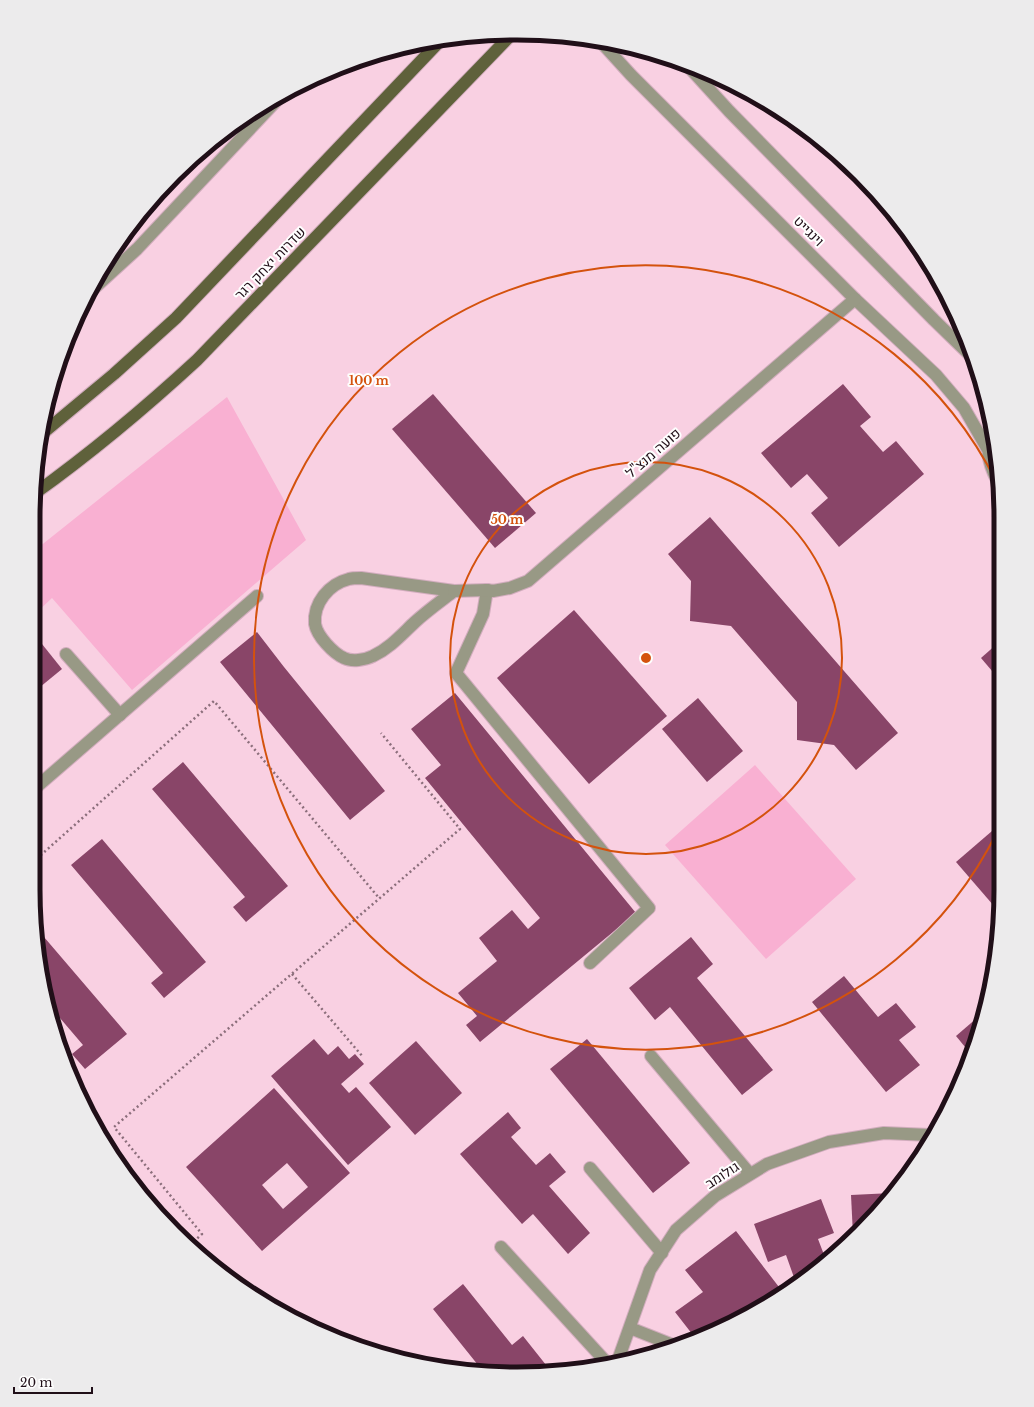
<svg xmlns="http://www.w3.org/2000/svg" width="1034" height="1407" viewBox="0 0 1034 1407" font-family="'Libre Baskerville',Heebo,serif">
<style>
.green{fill:#f9b0d2}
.building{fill:#894568;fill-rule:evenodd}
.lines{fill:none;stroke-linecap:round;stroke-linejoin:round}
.minor-casing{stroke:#d2adbe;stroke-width:14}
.major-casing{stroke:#d2adbe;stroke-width:14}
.path{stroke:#8b6e7b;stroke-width:2.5;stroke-dasharray:2 3;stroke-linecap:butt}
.minor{stroke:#989985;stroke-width:12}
.major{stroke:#5f613b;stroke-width:12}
.ring{fill:none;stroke:#d4520d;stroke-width:2}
.labels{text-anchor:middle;stroke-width:4;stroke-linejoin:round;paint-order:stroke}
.street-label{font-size:14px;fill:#200f18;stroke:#fefefe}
.rim{fill:none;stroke:#200f18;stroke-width:5}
.centre{fill:#d4520d;stroke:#fefefe;stroke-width:2}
.ring-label{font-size:12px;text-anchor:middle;font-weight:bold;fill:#d4520d;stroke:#fefefe;stroke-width:4;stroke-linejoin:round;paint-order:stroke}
</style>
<rect width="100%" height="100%" fill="#f9d0e2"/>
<g class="green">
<path d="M227 397 306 540 132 690 52 598 34 615V551Z"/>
<path d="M755 765 856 879 766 959 665 845Z"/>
</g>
<g class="building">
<path d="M843 384 871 417 860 426 883 452 896 441 924 474 839 547 811 513 828 498 807 474 791 488 761 453Z"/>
<path d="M433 394 536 513 495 548 392 429Z"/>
<path d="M710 517 898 733 856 770 834 745 797 740V702L731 626 690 621 691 581 668 554Z"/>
<path d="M574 610 667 716 589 784 497 678Z"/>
<path d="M257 632 284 667 385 791 350 820 220 662Z"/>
<path d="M34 634 62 669 34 692Z"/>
<path d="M998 643V678L981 658Z"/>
<path d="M455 693 636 913 480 1042 466 1025 477 1016 458 993 497 961 479 938 512 910 528 929 540 918 425 778 441 765 411 729Z"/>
<path d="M698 698 743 751 707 782 662 729Z"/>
<path d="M183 762 288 886 246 922 233 907 245 897 152 789Z"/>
<path d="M999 825 1000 913 956 862Z"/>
<path d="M102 839 206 962 164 998 151 983 163 973 71 865Z"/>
<path d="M38 930 127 1034 85 1069 72 1054 83 1045 48 1004Z"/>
<path d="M691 937 713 964 697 978 773 1070 742 1095 670 1007 655 1020 629 988Z"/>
<path d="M844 976 878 1017 896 1003 916 1027 899 1040 920 1065 886 1092 812 1002Z"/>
<path d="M985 1011 984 1015 970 1053 956 1036Z"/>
<path d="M314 1039 328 1055 338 1046 349 1059 355 1054 364 1064 341 1084 349 1093 356 1087 391 1127 348 1165 271 1076Z"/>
<path d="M587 1039 690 1163 653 1193 550 1069Z"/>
<path d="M416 1041 462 1093 415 1135 369 1083Z"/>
<path d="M274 1088 350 1173 262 1251 186 1167ZM287 1163 308 1187 283 1209 262 1185Z"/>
<path d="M508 1112 521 1128 511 1137 536 1165 550 1153 566 1172 549 1186 590 1233 568 1254 533 1214 522 1224 460 1154Z"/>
<path d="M892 1193 881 1209 853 1235 851 1195Z"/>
<path d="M821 1199 834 1233 818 1239 826 1260 812 1274 796 1283 786 1255 768 1262 754 1224Z"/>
<path d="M736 1231 782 1291 702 1337 696 1339 675 1312 703 1292 685 1270Z"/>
<path d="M463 1284 512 1345 523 1336 550 1370H482L433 1309Z"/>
</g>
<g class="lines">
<g class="minor-casing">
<g id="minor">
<path d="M601 42 631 75 855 299 936 375 964 408 987 448"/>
<path d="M688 66 729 111 934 320 970 355"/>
<path d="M92 290 137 249 279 98"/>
<path d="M991 430C987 452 987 460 997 480"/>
<path d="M361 578 454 591C441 601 427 611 415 622 402 634 390 648 373 656 365 660 352 662 344 658 333 653 317 636 315 624 313 603 329 584 349 579 352 578 357 578 361 578Z"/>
<path d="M487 590 483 614 456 673 649 908 590 963"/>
<path d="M454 591 487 590 493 591 510 588 528 581 855 299"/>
<path d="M66 654 120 715"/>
<path d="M33 790 257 596"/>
<path d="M651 1056 750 1174"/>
<path d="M590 1168 662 1253"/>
<path d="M501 1247 607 1363"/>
<path d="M630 1328 673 1345"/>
<path d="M618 1360 650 1270 676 1230 715 1196 767 1164 829 1142 884 1133 930 1135"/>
</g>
</g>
<g class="major-casing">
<g id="major">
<path d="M43 433 114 374 176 318 439 42"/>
<path d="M34 494C91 453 145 408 197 360L511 35"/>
</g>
</g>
<g class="path">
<path d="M34 519 41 513"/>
<path d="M33 862 214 701 379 898"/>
<path d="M292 974 363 1057"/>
<path d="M190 1245 202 1234 114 1127 460 829 381 733"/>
</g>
<use href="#minor" class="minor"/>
<use href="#major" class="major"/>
</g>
<g class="ring">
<circle cx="646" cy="658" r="196"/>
<path d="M998 830A392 392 0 1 1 997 483"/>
</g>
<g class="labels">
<g class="street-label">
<text transform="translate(809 231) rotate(45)" y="5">וינגייט</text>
<text transform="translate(270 263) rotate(-46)" y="5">שדרות יצחק רגר</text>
<text transform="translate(653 453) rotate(-41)" y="5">פועה מנצ"ל</text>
<text transform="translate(722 1175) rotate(-33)" y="5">גולומב</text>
</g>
</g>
<path d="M0 0H1034V1407H0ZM517 40H517A477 477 0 0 1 994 517V890A477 477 0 0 1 517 1367H517A477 477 0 0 1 40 890V517A477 477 0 0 1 517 40Z" fill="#ecebec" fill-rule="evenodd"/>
<path class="rim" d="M517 40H517A477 477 0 0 1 994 517V890A477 477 0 0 1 517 1367H517A477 477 0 0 1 40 890V517A477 477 0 0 1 517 40Z"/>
<circle cx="646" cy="658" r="6" class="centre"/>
<g class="ring-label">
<text x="369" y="385">100 m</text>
<text x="507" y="524">50 m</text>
</g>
<path d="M14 1387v6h78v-6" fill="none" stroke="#200f18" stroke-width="2"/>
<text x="20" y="1387" font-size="12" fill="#200f18" stroke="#fefefe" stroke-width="3" paint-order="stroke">20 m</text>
</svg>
